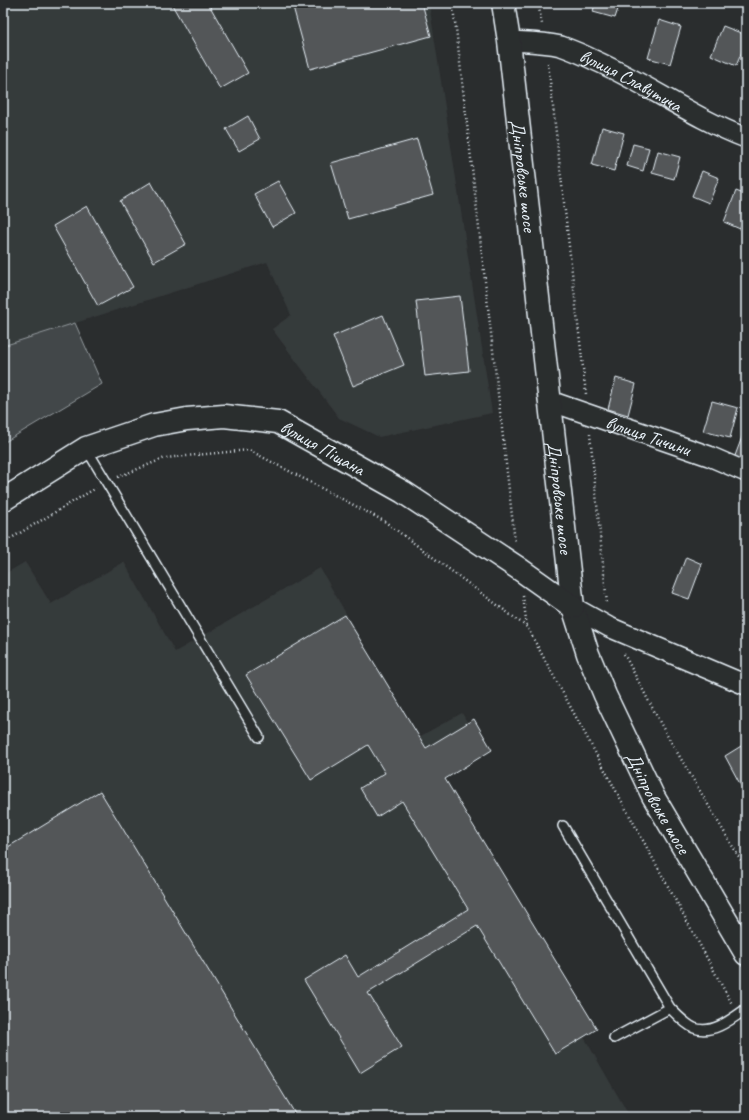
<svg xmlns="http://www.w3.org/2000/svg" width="749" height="1120" viewBox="0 0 749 1120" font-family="Caveat,sans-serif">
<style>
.built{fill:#363a3b}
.green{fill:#424648;stroke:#959ca0}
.building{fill:#535759;stroke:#e8f1f8}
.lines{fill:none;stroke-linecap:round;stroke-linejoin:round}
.service-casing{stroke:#e8f1f8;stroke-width:12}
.minor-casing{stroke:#e8f1f8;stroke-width:22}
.tertiary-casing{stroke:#e8f1f8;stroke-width:25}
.path{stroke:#e8f1f8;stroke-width:2.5;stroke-dasharray:1 3;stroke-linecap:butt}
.service{stroke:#2a2d2e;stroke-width:9}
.minor{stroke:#2a2d2e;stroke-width:19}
.tertiary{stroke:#2a2d2e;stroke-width:22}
.labels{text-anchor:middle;stroke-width:3;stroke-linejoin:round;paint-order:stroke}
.street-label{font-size:19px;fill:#e8f1f8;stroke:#2a2d2e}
</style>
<rect width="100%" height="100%" fill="#2a2d2e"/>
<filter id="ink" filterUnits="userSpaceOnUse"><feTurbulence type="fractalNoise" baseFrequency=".025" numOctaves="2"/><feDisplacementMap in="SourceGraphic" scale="8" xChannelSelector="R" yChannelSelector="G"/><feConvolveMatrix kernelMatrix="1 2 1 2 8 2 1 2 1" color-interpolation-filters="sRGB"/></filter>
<g filter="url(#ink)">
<g class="built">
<path d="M3 3H429L492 413 379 437 339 418 272 329 291 315 267 262 3 346Z"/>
<path d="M25 562 51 604 124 562 175 652 320 568 417 738 462 713 483 750 435 778 630 1117H3V575Z"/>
</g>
<path class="green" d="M75 323 102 384 3 443V346Z"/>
<g class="building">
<path d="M171 3H208L248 73 220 89Z"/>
<path d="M292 3H422L431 36 310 69Z"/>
<path d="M595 3H620L615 18 593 12Z"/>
<path d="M659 20 681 27 670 64 648 58Z"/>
<path d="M723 26 746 35V42L736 66 711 55Z"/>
<path d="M248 116 260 139 239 151 226 129Z"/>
<path d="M602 127 624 133 614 171 592 165Z"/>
<path d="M417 139 433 195 348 219 331 163Z"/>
<path d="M633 144 649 148 643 171 627 166Z"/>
<path d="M658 151 680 157 674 179 652 173Z"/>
<path d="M702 171 719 178 709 203 692 196Z"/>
<path d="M278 181 296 213 272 227 254 194Z"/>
<path d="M151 182 186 244 154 262 120 201Z"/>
<path d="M736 191 746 195V215L740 229 724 222Z"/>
<path d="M87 206 133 287 98 306 53 226Z"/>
<path d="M460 296 469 371 425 376 416 301Z"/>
<path d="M383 315 404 365 353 386 333 336Z"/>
<path d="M616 378 636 384 628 415 608 409Z"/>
<path d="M712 401 738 408 730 438 703 431Z"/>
<path d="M744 432H746V466L733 461Z"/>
<path d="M686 557 702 564 689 599 672 593Z"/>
<path d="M345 615 426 748 474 719 492 750 445 779 597 1029 555 1054 477 926 368 993 402 1047 360 1073 304 980 345 955 358 977 468 909 402 801 377 817 360 788 385 773 368 745 311 780 246 675Z"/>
<path d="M746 743V795L725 756Z"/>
<path d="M100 791 297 1117H3V850Z"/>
<path d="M547 1111 551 1117H538Z"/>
</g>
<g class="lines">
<g class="service-casing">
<g id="service">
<path d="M86 448 259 737"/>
<path d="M563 826 670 1008C677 1015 685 1024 694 1028 712 1035 732 1019 746 1009"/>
<path d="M614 1038 670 1008"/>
</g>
</g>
<g class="minor-casing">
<g id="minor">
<path id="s1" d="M509 41C527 42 544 42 561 46 572 50 584 55 594 60 646 83 693 118 746 138"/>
<path id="s2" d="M550 401 709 456 746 472"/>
<path d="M573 607 609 627 746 685"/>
</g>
</g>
<g class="tertiary-casing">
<g id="tertiary">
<path id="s3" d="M503 3 509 41 573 607 588 654 605 695 653 796 746 954"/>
<path id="s4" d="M3 500 86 448 154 425 187 419 224 416 278 422 403 492 518 568 573 607"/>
</g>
</g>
<g class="path">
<path d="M452 3 456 28 515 542"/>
<path d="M538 3 542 24"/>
<path d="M548 63 586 394"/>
<path d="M590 434 607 604"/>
<path d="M118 477 165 458 249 450 384 521 527 627 732 1004"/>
<path d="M3 543 96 488"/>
<path d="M523 596 527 627"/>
<path d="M624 654 664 730 746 869"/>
</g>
<use href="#service" class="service"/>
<use href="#minor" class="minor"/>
<use href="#tertiary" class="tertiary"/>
</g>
</g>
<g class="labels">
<g class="street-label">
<text dy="7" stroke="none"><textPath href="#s1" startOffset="130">вулиця Славутича</textPath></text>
<text dy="7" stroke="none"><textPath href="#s3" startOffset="174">Дніпровське шосе</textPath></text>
<text dy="7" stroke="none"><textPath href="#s2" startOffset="104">вулиця Тичини</textPath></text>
<text dy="7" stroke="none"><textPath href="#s4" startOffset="346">вулиця Піщана</textPath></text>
<text dy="7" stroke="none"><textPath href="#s3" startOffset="498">Дніпровське шосе</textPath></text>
<text dy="7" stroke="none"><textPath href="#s3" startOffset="822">Дніпровське шосе</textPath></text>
</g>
</g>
<rect width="749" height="1120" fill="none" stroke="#2a2d2e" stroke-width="16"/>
<rect x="8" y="8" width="733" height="1104" fill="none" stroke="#e8f1f8" stroke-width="1.5" filter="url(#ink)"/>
</svg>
